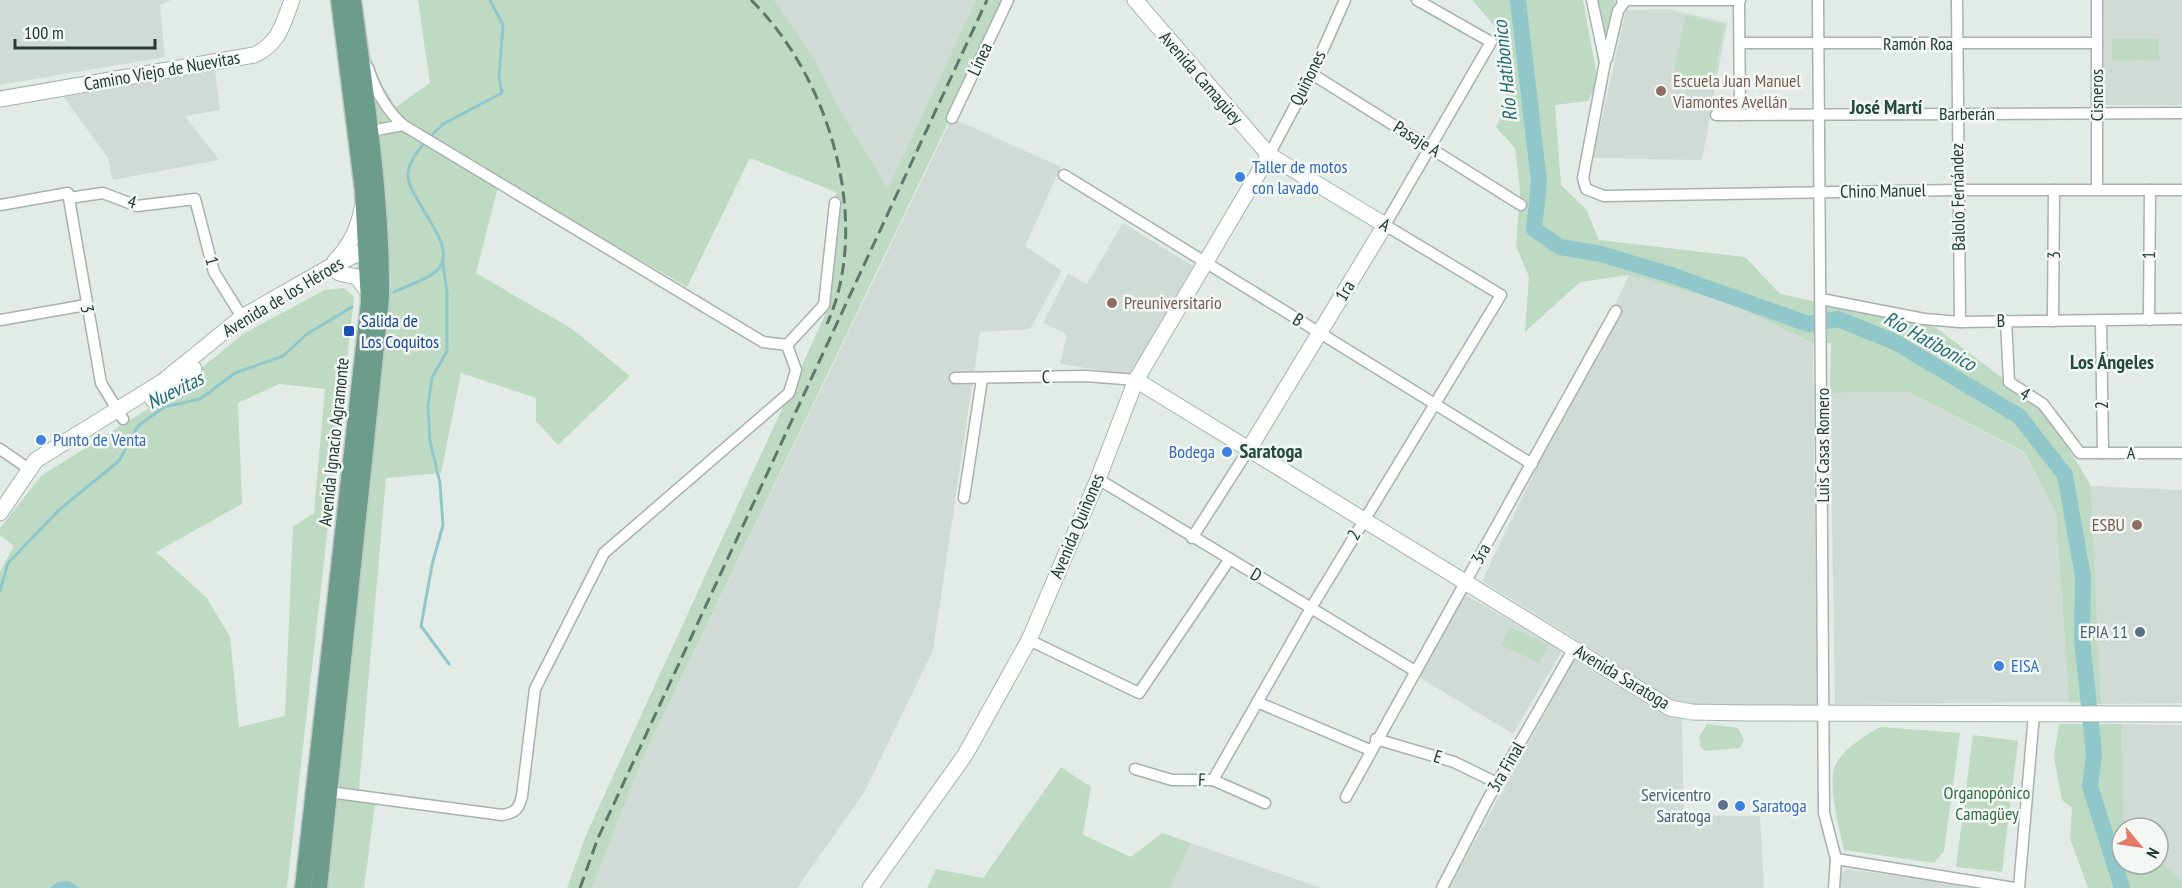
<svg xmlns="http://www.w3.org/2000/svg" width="2182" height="888" viewBox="0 0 2182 888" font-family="'PT Sans Narrow',sans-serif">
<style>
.built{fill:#d1dbd5}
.green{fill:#bedac3;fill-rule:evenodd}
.water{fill:#90c7cb}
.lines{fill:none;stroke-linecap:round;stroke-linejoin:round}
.stream{stroke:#90c7cb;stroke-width:3}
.river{stroke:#90c7cb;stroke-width:16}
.street-casing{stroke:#a6b2ad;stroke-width:13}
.secondary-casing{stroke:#a2b6ad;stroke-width:17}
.primary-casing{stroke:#c2c8c6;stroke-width:19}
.street{stroke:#fff;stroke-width:10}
.secondary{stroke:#fff;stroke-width:15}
.primary{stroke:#6c9c8b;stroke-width:16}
.rail{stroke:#5f766d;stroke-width:3;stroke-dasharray:12 6;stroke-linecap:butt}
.education-dot{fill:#8d6e63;stroke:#f3f8f5;stroke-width:2}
.shop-dot{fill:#3f7fe0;stroke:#f3f8f5;stroke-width:2}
.transit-dot{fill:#1a4fb4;stroke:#f3f8f5;stroke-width:2}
.service-dot{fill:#5c6f8a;stroke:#f3f8f5;stroke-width:2}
.labels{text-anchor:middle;stroke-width:5;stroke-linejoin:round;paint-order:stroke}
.street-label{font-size:18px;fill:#243a32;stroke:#f3f8f5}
.education-label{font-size:18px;fill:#785e54;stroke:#f3f8f5;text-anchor:start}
.shop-label{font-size:18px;fill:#366cbe;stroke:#f3f8f5;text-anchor:start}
.transit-label{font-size:18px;fill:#164399;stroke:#f3f8f5;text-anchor:start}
.service-label{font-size:18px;fill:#4e5e75;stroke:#f3f8f5;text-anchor:end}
.park-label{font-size:18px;fill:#336d44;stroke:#f3f8f5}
.water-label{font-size:20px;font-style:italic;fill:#246b70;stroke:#f3f8f5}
.neighbourhood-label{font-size:20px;font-weight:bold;fill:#224b3d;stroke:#f3f8f5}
</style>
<rect width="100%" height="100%" fill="#e3ebe7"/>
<g class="built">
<path d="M0 0H172L160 5 165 57 0 85Z"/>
<path d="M774 0H976L888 188 837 105 816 62Z"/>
<path d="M2103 0H2182V105H2104Z"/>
<path d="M1669 9 1727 23 1702 160 1593 158 1626 10Z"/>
<path d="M215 71 220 110 185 116 219 160 113 180 108 158 63 96Z"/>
<path d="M952 118 1061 167 1025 246 1062 271 1030 329 980 332 933 650 865 791 797 888H592L642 760Z"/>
<path d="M1123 223 1193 266 1130 375 1060 364 1067 334 1043 323 1068 274 1087 284Z"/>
<path d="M1629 275 1726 302 1813 343 1817 705H1692L1675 701 1482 581Z"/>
<path d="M1909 392 2024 453 2056 513 2069 702 1835 704 1830 393Z"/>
<path d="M2091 486 2182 490V703L2101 704Z"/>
<path d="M1464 594 1562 651 1513 734 1419 677Z"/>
<path d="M1574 660 1658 711 1682 719 1684 815 1760 816 1764 888H1449Z"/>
<path d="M2122 724 2182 725V880L2158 860V828H2124Z"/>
<path d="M1191 843 1321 888H1170Z"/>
<path d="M1846 869 1972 886V888H1834L1836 879Z"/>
</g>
<g class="green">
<path d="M361 0 370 55 382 85 396 107 430 83 418 0H774L816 62 837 105 888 188 976 0H1007L642 760 592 888H567L586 835 826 313 836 192 750 158 687 287 500 179 476 273 572 329 630 376 558 445 536 421V398L461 373 441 473 386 478 358 800 375 803 364 888H326L391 282Z"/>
<path d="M1472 0H1583L1598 82 1588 101 1555 105 1561 185 1586 209 1599 240 1745 257 1780 294 1935 327 2046 411 2091 486 2101 704 2069 702 2056 513 2024 452 1909 392 1830 393 1831 343H1813L1726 302 1629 275 1580 282 1525 332 1529 277 1516 246 1520 191 1515 148 1496 127 1507 104 1499 31Z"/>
<path d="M1597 0H1613L1616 3 1606 42Z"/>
<path d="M1686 15 1724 25 1712 87 1673 77Z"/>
<path d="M2112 39H2159V60L2112 61Z"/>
<path d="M344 288 354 297 287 888H0V571L14 546 0 535V528L41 476 165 398 243 334 325 290ZM279 384 325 389 314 513 293 527 285 716 239 727 230 637 207 598 156 552 242 504 238 403Z"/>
<path d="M1510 627 1548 645 1539 663 1501 645Z"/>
<path d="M1707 724 1738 728 1744 740 1740 748 1705 751 1701 748 1699 737Z"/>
<path d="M2059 724H2122L2124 828H2122V864H2158V860L2182 880V888H2088L2070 839 2072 808 2062 800 2054 757Z"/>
<path d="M1881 727 1960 733 1944 851 1934 863 1844 850C1840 830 1827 785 1835 766 1842 750 1866 734 1881 727Z"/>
<path d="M1973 735 2018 741 2002 872 1956 867Z"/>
<path d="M1061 767 1091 787 1083 835 1131 857 1162 833 1191 843 1170 888H927L936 869 983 878Z"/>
</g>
<path class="water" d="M69 881 80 888H50L57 882Z"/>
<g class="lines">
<g class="stream">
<path d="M430 137 443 124 502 93 499 78 503 25 490 0"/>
<path d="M443 264 447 293V351L432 378 428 406 430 441 440 483 443 525 432 565 421 626 449 664"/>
<path d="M394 292C407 286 424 281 435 272 465 249 406 200 408 173 410 159 418 152 425 142"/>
<path d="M0 591 8 563 59 510 119 461 138 426 164 407 200 399 235 373 283 356 307 334 352 307"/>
</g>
<path class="river" d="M1518 0 1539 182 1534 229 1560 247 1601 254 1671 275 1808 324 1838 319 1895 342 2019 416 2065 475 2083 577 2082 639 2094 754 2090 786 2122 888"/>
<g class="street-casing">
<g id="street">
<path d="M1592 0 1605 62 1583 178 1586 189 1604 196 1957 190H2182"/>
<path d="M1622 0H1740"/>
<path d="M1818 0 1824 813 1836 859 1834 888"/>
<path d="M1957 0 1960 322"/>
<path d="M2097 0V189"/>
<path d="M1739 2 1740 115"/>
<path d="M1740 43H2097"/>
<path d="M1607 58 1618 11 1625 1"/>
<path d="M368 68C375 89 386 110 403 125"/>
<path d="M1312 74 1521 205"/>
<path d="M1716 115 2182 113"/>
<path d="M952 118 1008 0"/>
<path d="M1269 155 1312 74 1345 0"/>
<path d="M1064 175 1532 464"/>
<path d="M69 198 103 193 137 206 195 199 214 272 242 317"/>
<path d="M0 205 68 193 101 383 123 419"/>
<path d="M1821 299 1924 319 1960 322 2182 319"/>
<path d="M0 320 86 305"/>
<path d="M2149 320 2150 190"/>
<path d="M2006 321 2009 382 2043 404 2080 453H2182"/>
<path d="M2053 321 2054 190"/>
<path d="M2101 321 2103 453"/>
<path d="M787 345 824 305 835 203"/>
<path d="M955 378 1086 376 1136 380"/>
<path d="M0 449 29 469"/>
<path d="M1098 479 1415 671"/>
<path d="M964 498 982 379"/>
<path d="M1192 538 1249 449"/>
<path d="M1029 640 1139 693 1229 560"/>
<path d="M1257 702 1370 750"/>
<path d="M1376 739 1454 762 1497 783"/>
<path d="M1135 769 1172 780H1213L1265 803"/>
<path d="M1213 780 1311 608 1501 295 1385 225 1491 42 1417 0"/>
<path d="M329 792 502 815C515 813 519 809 522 796L535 689 604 553 789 393 796 370 787 345 763 342 403 125 366 132"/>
<path d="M1346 797 1616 311"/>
<path d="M1836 859 2014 888"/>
<path d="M1442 888 1488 799 1574 648"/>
<path d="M2019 888 2034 714"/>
</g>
</g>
<g class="secondary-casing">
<g id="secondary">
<path d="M1135 0 1269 155 1385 225 1249 449"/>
<path d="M0 99 254 55C279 44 283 24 292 0"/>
<path d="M335 261C349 247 358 229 362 209"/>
<path d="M339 273 357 277 368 292"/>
<path d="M1136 380 1670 708 1692 712 1748 713 2182 714"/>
<path d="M153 400 194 369"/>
<path d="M0 513 36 460 162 382 242 317 328 268 376 245"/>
<path d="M870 888 965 755 1029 640 1098 479 1136 380 1269 155"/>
</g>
</g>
<g class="primary-casing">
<g id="primary">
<path d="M303 888 369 302 363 191 339 0"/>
<path d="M319 888 381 298C382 198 366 99 353 0"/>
</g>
</g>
<use href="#street" class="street"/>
<use href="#secondary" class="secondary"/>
<use href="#primary" class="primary"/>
<g class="rail">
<path d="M751 0C829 76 873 222 827 324"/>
<path d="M580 888 598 838 987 0"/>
</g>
</g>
<g class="education-dot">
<circle cx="1661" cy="91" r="6"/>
<circle cx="1112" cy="303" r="6"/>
<circle cx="2137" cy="525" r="6"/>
</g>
<g class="shop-dot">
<circle cx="1240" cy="177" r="6"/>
<circle cx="41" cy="440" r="6"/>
<circle cx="1227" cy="452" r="6"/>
<circle cx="1999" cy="666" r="6"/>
<circle cx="1740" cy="806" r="6"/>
</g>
<rect class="transit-dot" x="343" y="325" width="12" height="12" rx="3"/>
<g class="service-dot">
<circle cx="2140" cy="632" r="6"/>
<circle cx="1723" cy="805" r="6"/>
</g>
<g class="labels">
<g class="street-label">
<text x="1918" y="50">Ramón Roa</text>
<text transform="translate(980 59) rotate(-65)" y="6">Línea</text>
<text transform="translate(162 71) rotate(-10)" y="6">Camino Viejo de Nuevitas</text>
<text transform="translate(1201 78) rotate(49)" y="6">Avenida Camagüey</text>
<text transform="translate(1308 78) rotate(-64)" y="6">Quiñones</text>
<text transform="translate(2097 95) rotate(-90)" y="6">Cisneros</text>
<text x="1967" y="120">Barberán</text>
<text transform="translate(1417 139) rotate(32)" y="6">Pasaje A</text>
<text transform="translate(1883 191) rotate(-1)" y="6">Chino Manuel</text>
<text transform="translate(1958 197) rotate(-91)" y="6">Balolo Fernández</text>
<text transform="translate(132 202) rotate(16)" y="6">4</text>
<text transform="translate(1385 225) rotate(30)" y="6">A</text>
<text transform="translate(2054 255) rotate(-89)" y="6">3</text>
<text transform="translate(2149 255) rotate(-89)" y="6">1</text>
<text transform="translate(212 261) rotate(74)" y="6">1</text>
<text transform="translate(1345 291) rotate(-59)" y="6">1ra</text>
<text transform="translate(283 297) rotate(-31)" y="6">Avenida de los Héroes</text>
<text transform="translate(87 309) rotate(80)" y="6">3</text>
<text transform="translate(1298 320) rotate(32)" y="6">B</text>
<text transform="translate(2001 321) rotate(-1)" y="6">B</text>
<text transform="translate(1046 377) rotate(-2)" y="6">C</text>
<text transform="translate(2025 394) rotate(30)" y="6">4</text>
<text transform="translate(2102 405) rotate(-91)" y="6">2</text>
<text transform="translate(334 442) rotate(-84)" y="6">Avenida Ignacio Agramonte</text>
<text transform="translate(1823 445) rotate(-90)" y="6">Luis Casas Romero</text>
<text x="2131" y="459">A</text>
<text transform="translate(1077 526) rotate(-67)" y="6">Avenida Quiñones</text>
<text transform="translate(1354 535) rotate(-59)" y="6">2</text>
<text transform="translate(1481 554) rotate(-61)" y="6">3ra</text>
<text transform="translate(1256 575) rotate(30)" y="6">D</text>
<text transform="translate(1622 677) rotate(31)" y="6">Avenida Saratoga</text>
<text transform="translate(1438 757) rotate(17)" y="6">E</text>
<text transform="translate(1506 767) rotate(-60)" y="6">3ra Final</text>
<text transform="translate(1202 780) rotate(2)" y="6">F</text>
</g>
<g class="education-label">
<text x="1673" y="87">Escuela Juan Manuel<tspan x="1673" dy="21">Viamontes Avellán</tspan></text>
<text x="1124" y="309">Preuniversitario</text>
<text x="2125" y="531" text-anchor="end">ESBU</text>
</g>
<g class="shop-label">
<text x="1252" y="173">Taller de motos<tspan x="1252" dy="21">con lavado</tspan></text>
<text x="53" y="446">Punto de Venta</text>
<text x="1215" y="458" text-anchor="end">Bodega</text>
<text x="2011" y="672">EISA</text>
<text x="1752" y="812">Saratoga</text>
</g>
<g class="transit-label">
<text x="361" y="327">Salida de<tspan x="361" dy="21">Los Coquitos</tspan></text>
</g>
<g class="service-label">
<text x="2128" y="638">EPIA 11</text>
<text x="1711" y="801">Servicentro<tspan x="1711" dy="21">Saratoga</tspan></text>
</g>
<g class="park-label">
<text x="1987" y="799">Organopónico<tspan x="1987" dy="21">Camagüey</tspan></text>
</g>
<g class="water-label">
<text transform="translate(1505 71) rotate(-96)" y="7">Río Hatibonico</text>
<text transform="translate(1930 341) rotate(29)" y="7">Río Hatibonico</text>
<text transform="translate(175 390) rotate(-26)" y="7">Nuevitas</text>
</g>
<g class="neighbourhood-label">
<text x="1886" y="114">José Martí</text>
<text x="2112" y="369">Los Ángeles</text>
<text x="1271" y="458">Saratoga</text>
</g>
</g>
<g transform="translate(2140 846) rotate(119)"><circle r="28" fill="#f3f8f5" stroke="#a0aca7" stroke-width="1.5"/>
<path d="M0-4.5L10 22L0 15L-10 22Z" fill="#e47a68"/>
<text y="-9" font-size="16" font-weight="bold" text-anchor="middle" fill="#243a32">N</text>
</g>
<path d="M15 39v9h140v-9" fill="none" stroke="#243a32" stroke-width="3"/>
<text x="24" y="39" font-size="18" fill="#243a32" stroke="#f3f8f5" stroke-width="4.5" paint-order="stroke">100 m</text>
</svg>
